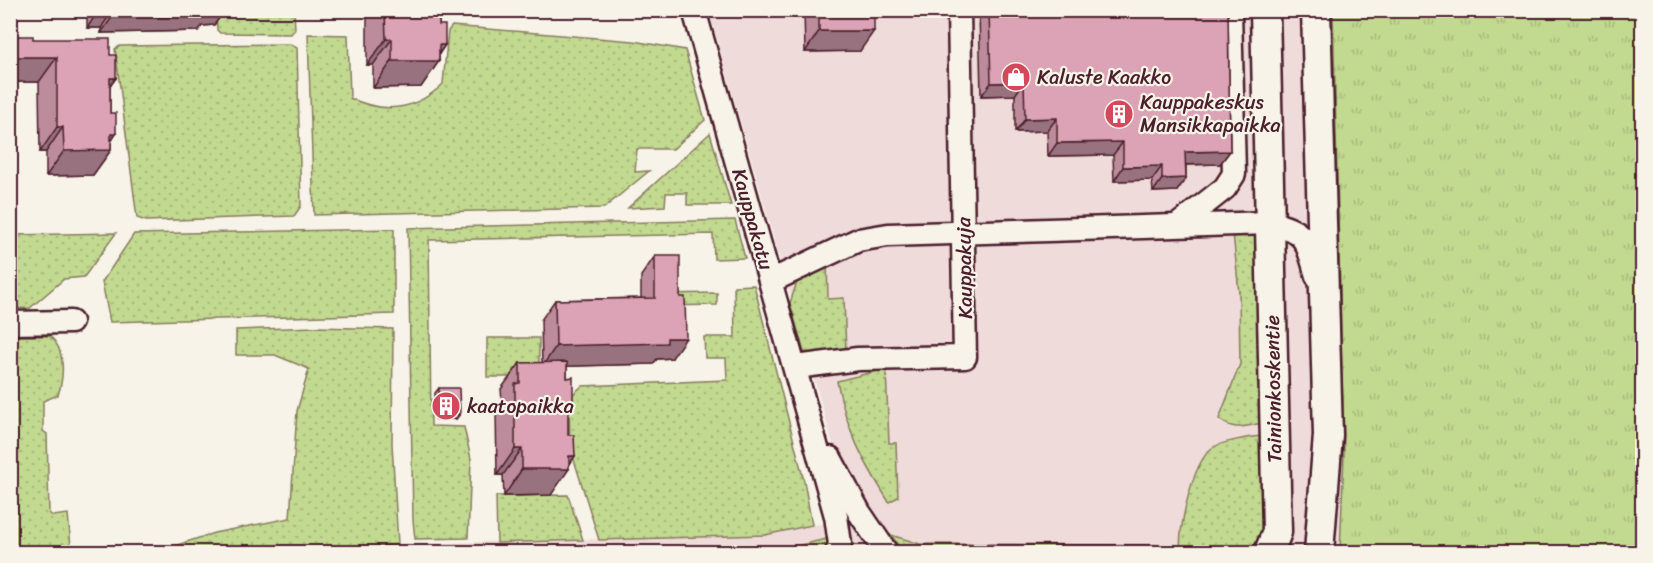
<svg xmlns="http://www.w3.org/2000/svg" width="1653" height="563" viewBox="0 0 1653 563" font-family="Sriracha,sans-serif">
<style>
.built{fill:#efdbd9}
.grass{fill:url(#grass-dots);stroke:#867c5e;stroke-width:1.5}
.park{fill:url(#park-tufts);stroke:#867c5e;stroke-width:1.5}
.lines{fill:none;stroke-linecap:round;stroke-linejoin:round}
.minor-casing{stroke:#4a1f2b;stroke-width:27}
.major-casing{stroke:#4a1f2b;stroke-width:33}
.minor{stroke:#f7f3e8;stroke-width:22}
.major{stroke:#f7f3e8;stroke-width:28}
.wall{fill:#bc8c9c;stroke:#4a1f2b;stroke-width:1.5}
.shaded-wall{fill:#99727f;stroke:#4a1f2b;stroke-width:1.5}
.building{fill:#dba3b5;stroke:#4a1f2b;stroke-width:1.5}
.labels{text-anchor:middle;stroke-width:4.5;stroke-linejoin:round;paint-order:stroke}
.poi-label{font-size:20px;fill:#4a1f2b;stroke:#f7f3e8;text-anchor:start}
.street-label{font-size:20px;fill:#4a1f2b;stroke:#f7f3e8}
</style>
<defs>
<pattern id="grass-dots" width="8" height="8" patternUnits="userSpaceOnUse" patternTransform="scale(1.5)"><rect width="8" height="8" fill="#c2d990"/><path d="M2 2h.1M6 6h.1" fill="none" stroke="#a8ba7c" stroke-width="1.8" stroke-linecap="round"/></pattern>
<pattern id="park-tufts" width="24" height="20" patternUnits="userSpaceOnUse" patternTransform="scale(1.5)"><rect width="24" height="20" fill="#c2d990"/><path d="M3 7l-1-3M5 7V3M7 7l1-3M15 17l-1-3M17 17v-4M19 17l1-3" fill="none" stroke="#a8ba7c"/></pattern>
</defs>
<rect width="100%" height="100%" fill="#f7f3e8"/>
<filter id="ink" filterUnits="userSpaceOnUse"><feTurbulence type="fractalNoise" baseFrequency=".0167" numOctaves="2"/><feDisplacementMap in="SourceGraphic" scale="12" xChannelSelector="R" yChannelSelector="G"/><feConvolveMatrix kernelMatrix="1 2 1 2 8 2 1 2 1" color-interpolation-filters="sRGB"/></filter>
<g filter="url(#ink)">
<path class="built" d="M709 11H1642V519L1639 552H336L398 544 765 535 812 525 855 522Z"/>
<g class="grass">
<path d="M216 11H294L295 29 291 34 220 33 217 30Z"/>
<path d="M452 26 633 41 685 50 705 120 673 149H637L635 172 649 171 604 208 314 215 308 34 348 35 350 98C384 114 415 111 443 84L448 31Z"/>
<path d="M290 44 297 48 301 206 294 216 146 221 137 218 115 49 120 46Z"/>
<path d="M710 133 731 205H687V193H666L665 206 628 208Z"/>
<path d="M735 220 745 258 714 259 713 234 429 240 431 426 464 427 471 459 468 538 415 539 413 520 408 228Z"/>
<path d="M394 229V314L110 322 102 282 134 234Z"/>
<path d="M1257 231 1261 423C1243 427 1233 431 1219 419L1240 364 1239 293 1233 233Z"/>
<path d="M116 233 84 277 64 279 30 308 11 309V235Z"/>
<path d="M827 262 828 299 844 298 846 353 821 357 804 352 790 303 798 279Z"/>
<path d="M754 285 804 481 812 525 765 535 599 540 570 447 569 398 582 386 727 380 726 358H705L704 337H735L734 286Z"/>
<path d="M717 293V305L662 306V294Z"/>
<path d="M316 327 393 329 392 444 398 544 336 552H156L214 533 290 518 297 411 309 369 275 355H236V330Z"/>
<path d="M11 336H50C66 350 64 377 58 395L43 401V431L47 434 49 513 53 516 68 514 71 547 56 549V552H11L10 409 13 408Z"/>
<rect x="487" y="338" width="52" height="39"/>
<path d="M886 369 889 443H896L898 497 889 502C862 459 847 431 837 381Z"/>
<path d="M1261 436C1262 469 1274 529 1249 552H1181C1177 531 1193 462 1212 448 1220 442 1250 437 1261 436Z"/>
<path d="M568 495 583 540 497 543 496 496Z"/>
<path d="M891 535 920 544 1147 545H1155L1158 552H903Z"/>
<path d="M831 538 827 552H680L787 548Z"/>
</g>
<path class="park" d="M1333 11H1642V519L1639 552H1340L1344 454Z"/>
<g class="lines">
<g class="minor-casing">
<g id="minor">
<path d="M694 10 836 516 840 544 837 552"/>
<path d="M1178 225 1225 188 1234 174 1230 10"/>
<path d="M771 281 858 240 888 235 1269 223C1307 230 1307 242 1317 276"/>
<path d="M10 323 71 322"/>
<path d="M796 367 858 359 965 357 959 10"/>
<path d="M830 458 859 512 886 552"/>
</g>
</g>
<g class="major-casing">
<g id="major">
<path d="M1265 10 1277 532 1269 552"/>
<path d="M1316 10 1328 435 1319 552"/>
</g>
</g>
<use href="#minor" class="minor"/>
<use href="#major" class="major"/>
</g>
<g class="wall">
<path d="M87 10H225L214 25 202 26 198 31 101 33V28H87Z"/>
<path d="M367 10H439V25L445 45 439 54V61L421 87 373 88V65H367Z"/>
<path d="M804 10H874L860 51 805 52Z"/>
<path d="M979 10H1228L1230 151 1220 164 1186 165V178L1177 191 1153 192 1152 180 1114 181 1113 155 1048 156 1047 131 1015 132V95L981 96Z"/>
<path d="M16 36 110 55 116 78 110 86V113L116 134 111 142V150L93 175 46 176V152H40L39 82H10V44Z"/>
<path d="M655 256 672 358 657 359 653 364 567 366 568 435 575 456 551 495 504 496 503 475H497L496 410 502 402 501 389 520 363H542L541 320 555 300 641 298V276Z"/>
<path d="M439 388 460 414 456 419H436L435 393Z"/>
</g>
<g class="shaded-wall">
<path d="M99 10H113L101 28H87Z"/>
<path d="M117 10H225L214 25 202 26 198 31 101 33Z"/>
<path d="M819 31H874L860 51 805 52Z"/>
<path d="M386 39H392L373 65H367Z"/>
<path d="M439 45H445L434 61H439L421 87 373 88 392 61Z"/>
<path d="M16 57H57L39 82H10V65Z"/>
<path d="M110 78H116L98 103Z"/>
<path d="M1024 82 1015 95 981 96 991 83Z"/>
<path d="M1057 118 1047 131 1015 132 1025 119Z"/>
<path d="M57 127H63L46 152H40Z"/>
<path d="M111 134H116L105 150H111L93 175 46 176 64 151Z"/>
<path d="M1123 142 1113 155 1048 156 1057 143Z"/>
<path d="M1230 151 1220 164 1176 165 1185 152Z"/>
<path d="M1162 166 1152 180 1114 181 1123 167Z"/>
<path d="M1186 178 1177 191 1153 192 1162 179Z"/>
<path d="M667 338H686L672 358 657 359 653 364 542 367 556 346Z"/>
<path d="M568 400H573L555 426Z"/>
<path d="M439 414H460L456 419H436Z"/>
<path d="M515 449H522L503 475H497Z"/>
<path d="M569 456H575L566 469H569L551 495 504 496 522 469Z"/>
</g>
<g class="building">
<path d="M385 10H439V25H445V45H439V61H392V39H386Z"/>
<rect x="819" y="10" width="55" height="21"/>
<path d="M989 10H1228L1230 151 1185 152 1186 178 1162 179V166L1123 167V142L1057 143V118L1025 119 1024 82 991 83Z"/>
<path d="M16 36H33V39H110V55H116V78H110V113H116V134H111V150L64 151 63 127H57V57H16Z"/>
<path d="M655 256H680V297H685L686 338H667V343L556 346 555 300 655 298Z"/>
<path d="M567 362V378L573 377V400H568V435H574L575 456H569V469H522V449H515V384L520 383V363Z"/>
<path d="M439 388H459L460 414H439Z"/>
</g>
</g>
<defs>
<g id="shop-disc" transform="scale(1.5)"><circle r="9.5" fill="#d1495b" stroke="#f7f3e8"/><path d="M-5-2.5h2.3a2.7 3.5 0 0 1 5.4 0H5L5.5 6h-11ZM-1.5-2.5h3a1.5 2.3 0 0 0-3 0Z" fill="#fff"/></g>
<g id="building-disc" transform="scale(1.5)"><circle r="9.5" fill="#d1495b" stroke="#f7f3e8"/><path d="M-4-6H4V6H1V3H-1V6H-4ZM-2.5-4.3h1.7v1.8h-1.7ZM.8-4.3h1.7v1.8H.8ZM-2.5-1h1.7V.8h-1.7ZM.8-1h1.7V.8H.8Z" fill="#fff"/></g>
</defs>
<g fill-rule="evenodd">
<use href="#shop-disc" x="1016" y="77"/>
<use href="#building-disc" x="1119" y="114"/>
<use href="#building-disc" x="446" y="406"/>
</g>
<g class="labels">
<g class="poi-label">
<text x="1037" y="84">Kaluste Kaakko</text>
<text x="1140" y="109">Kauppakeskus<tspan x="1140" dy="23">Mansikkapaikka</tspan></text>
<text x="467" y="413">kaatopaikka</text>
</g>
<g class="street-label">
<text transform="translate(753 219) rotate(74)" y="7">Kauppakatu</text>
<text transform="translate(964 268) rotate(-91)" y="7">Kauppakuja</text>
<text transform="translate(1273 389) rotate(-91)" y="7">Tainionkoskentie</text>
</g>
</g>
<rect width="1653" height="563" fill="none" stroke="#f7f3e8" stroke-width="36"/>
<rect x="18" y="18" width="1617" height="527" fill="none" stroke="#4a1f2b" stroke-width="2" filter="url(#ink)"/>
</svg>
